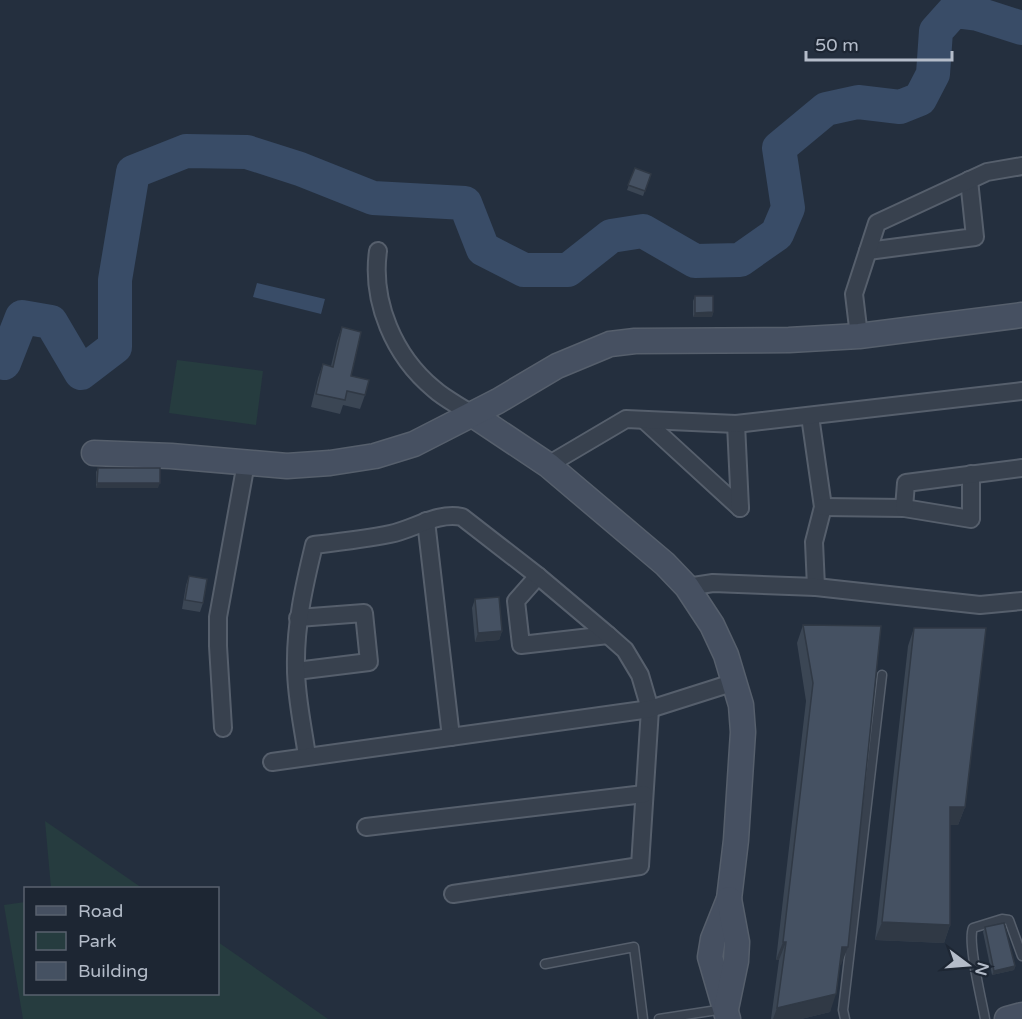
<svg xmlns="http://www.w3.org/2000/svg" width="1022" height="1019" viewBox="0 0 1022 1019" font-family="'Varela Round',sans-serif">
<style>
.green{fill:#263c3f}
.water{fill:#394c67}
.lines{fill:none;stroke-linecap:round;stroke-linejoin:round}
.river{stroke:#394c67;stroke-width:34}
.lane-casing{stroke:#565f6c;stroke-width:11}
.street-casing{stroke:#565f6c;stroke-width:20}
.secondary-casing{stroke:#565f6c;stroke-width:27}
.lane{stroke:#38414e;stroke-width:8}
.street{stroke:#38414e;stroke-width:16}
.secondary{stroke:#465061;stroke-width:24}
.wall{fill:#3b4654}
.shaded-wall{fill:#303945}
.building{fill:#455162;stroke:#303945;stroke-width:1.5}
</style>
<rect width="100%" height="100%" fill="#242f3e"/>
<g class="green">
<path d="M177 360 263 371 256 425 169 413Z"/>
<path d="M45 821 142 888H51Z"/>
<path d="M25 902 26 994H218V942L328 1019H23L4 905Z"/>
</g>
<path class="water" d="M257 283 325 299 321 314 253 297Z"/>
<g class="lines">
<path class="river" d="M0 361 4 363 22 317 51 322 81 373 115 347V280L133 172 186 151 247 152 300 169 373 198 465 203 483 249 524 270H568L611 236 643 231 695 261 740 260 777 234 788 208 779 148 826 109 858 102 900 107 920 99 933 74 936 31 954 11 978 14 1022 28"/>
<g class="lane-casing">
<g id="lane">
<path d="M545 964 634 947 643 1019"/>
<path d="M659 1019 724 1009"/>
<path d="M845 1019 843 1010 882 675"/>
<path d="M985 1019C982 1001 967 942 973 928L1002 919 1009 920 1022 956"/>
</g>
</g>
<g class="street-casing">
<g id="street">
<path d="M378 251C371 302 394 356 434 389 445 399 460 406 473 415"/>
<path d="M868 251 975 237 969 180"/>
<path d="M859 336 854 294 877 223 987 172 1022 166"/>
<path d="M810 416 823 507 814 542 816 587"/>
<path d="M644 420 740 508"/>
<path d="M736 424 740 508"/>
<path d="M548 465 626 419 736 424 1022 391"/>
<path d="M823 507 904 508 971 519V474"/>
<path d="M904 508 906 483 1022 468"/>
<path d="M426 521 451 737"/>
<path d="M538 576 516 601 521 645 608 635"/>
<path d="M687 587 713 583 816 587 980 605 1022 601"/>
<path d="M296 671 369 662 364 613 298 618"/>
<path d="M223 728 218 646V617L246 463"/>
<path d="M307 756C303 727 296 697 296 668 295 626 304 586 314 545 339 542 365 539 390 534 415 529 436 512 462 517L538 576 608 635 625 650 640 675 650 709 640 866 453 894"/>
<path d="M272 762 650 709 735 682"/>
<path d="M366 827 644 794"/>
</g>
</g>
<g class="secondary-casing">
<g id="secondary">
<path d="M473 415 548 465 665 564 687 587 712 625 726 655 741 705 743 732 736 840 729 899 713 939 710 957 728 1019"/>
<path d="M94 453 171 456 287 466 330 463 375 456 414 444 498 401 557 366 610 344 635 341 789 340 859 336 1022 315"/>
<path d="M726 1009 736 961 737 942 729 899"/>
<path d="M1007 1019 1022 1015"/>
</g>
</g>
<use href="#lane" class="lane"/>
<use href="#street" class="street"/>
<use href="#secondary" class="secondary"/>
</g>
<g class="wall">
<path d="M635 168 651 174 643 196 627 190Z"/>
<path d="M695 296 713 312 712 317H693V301Z"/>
<path d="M342 327 351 376 365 395 360 409 343 405 340 414 311 407 318 378 323 364 331 366 337 341Z"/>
<path d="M98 468 158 488H96V472Z"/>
<path d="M189 576 203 603 200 612 182 609 186 585Z"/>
<path d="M475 599 502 631 499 640 475 642 472 608Z"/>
<path d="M803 625 881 626 841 965H840L830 1012 801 1019H771L779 960H776L806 701 797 643Z"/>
<path d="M914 628 965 807 958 825H950V925L944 943 875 940 908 646Z"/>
<path d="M985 927 1015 966 1014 970 992 975 983 932Z"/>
</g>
<g class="shaded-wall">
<path d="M713 312 712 317H693L695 313Z"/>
<path d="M97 483H160L158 488H96Z"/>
<path d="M502 631 499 640 475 642 478 633Z"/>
<path d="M950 807H965L958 825H944Z"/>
<path d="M882 922 950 925 944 943 875 940Z"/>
<path d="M783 942H786L779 960H776Z"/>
<path d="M842 947H848L841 965H836Z"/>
<path d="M1015 966 1014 970 992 975 994 971Z"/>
<path d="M836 994 830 1012 801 1019H773L777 1008Z"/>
</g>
<g class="building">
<path d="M635 168 651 174 645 191 628 185Z"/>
<path d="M695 296H713V312L695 313Z"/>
<path d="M342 327 361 332 351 376 369 380 365 395 347 391 345 400 316 394 323 364 333 367Z"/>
<path d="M98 468H160V483H97Z"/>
<path d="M189 576 207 579 203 603 185 600Z"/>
<path d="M499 597 502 631 478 633 475 599Z"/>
<path d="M803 625 881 626 848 947H842L836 994 777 1008 786 942H783L813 683Z"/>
<path d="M914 628H986L965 807H950V925L882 922Z"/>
<path d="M1004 923 1015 966 994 971 985 927Z"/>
</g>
<rect x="24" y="887" width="195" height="108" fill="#1d2633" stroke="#59626f" stroke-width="1.5"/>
<rect x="36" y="906" width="30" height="9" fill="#465061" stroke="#59626f" stroke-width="1.5"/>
<text x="78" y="917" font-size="18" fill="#b4bcc9">Road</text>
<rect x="36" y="932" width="30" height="18" fill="#263c3f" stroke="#59626f" stroke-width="1.5"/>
<text x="78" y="947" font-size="18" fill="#b4bcc9">Park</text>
<rect x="36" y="962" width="30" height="18" fill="#455162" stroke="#59626f" stroke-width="1.5"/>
<text x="78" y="977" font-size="18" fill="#b4bcc9">Building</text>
<g transform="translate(968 965) rotate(106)" stroke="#1d2633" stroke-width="4.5" paint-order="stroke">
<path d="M0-4.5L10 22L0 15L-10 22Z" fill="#b4bcc9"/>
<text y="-9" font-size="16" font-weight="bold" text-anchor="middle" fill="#b4bcc9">N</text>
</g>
<path d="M806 51v9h146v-9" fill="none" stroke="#b4bcc9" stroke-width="3"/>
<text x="815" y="51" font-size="18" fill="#b4bcc9" stroke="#1d2633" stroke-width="4.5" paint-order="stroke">50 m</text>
</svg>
